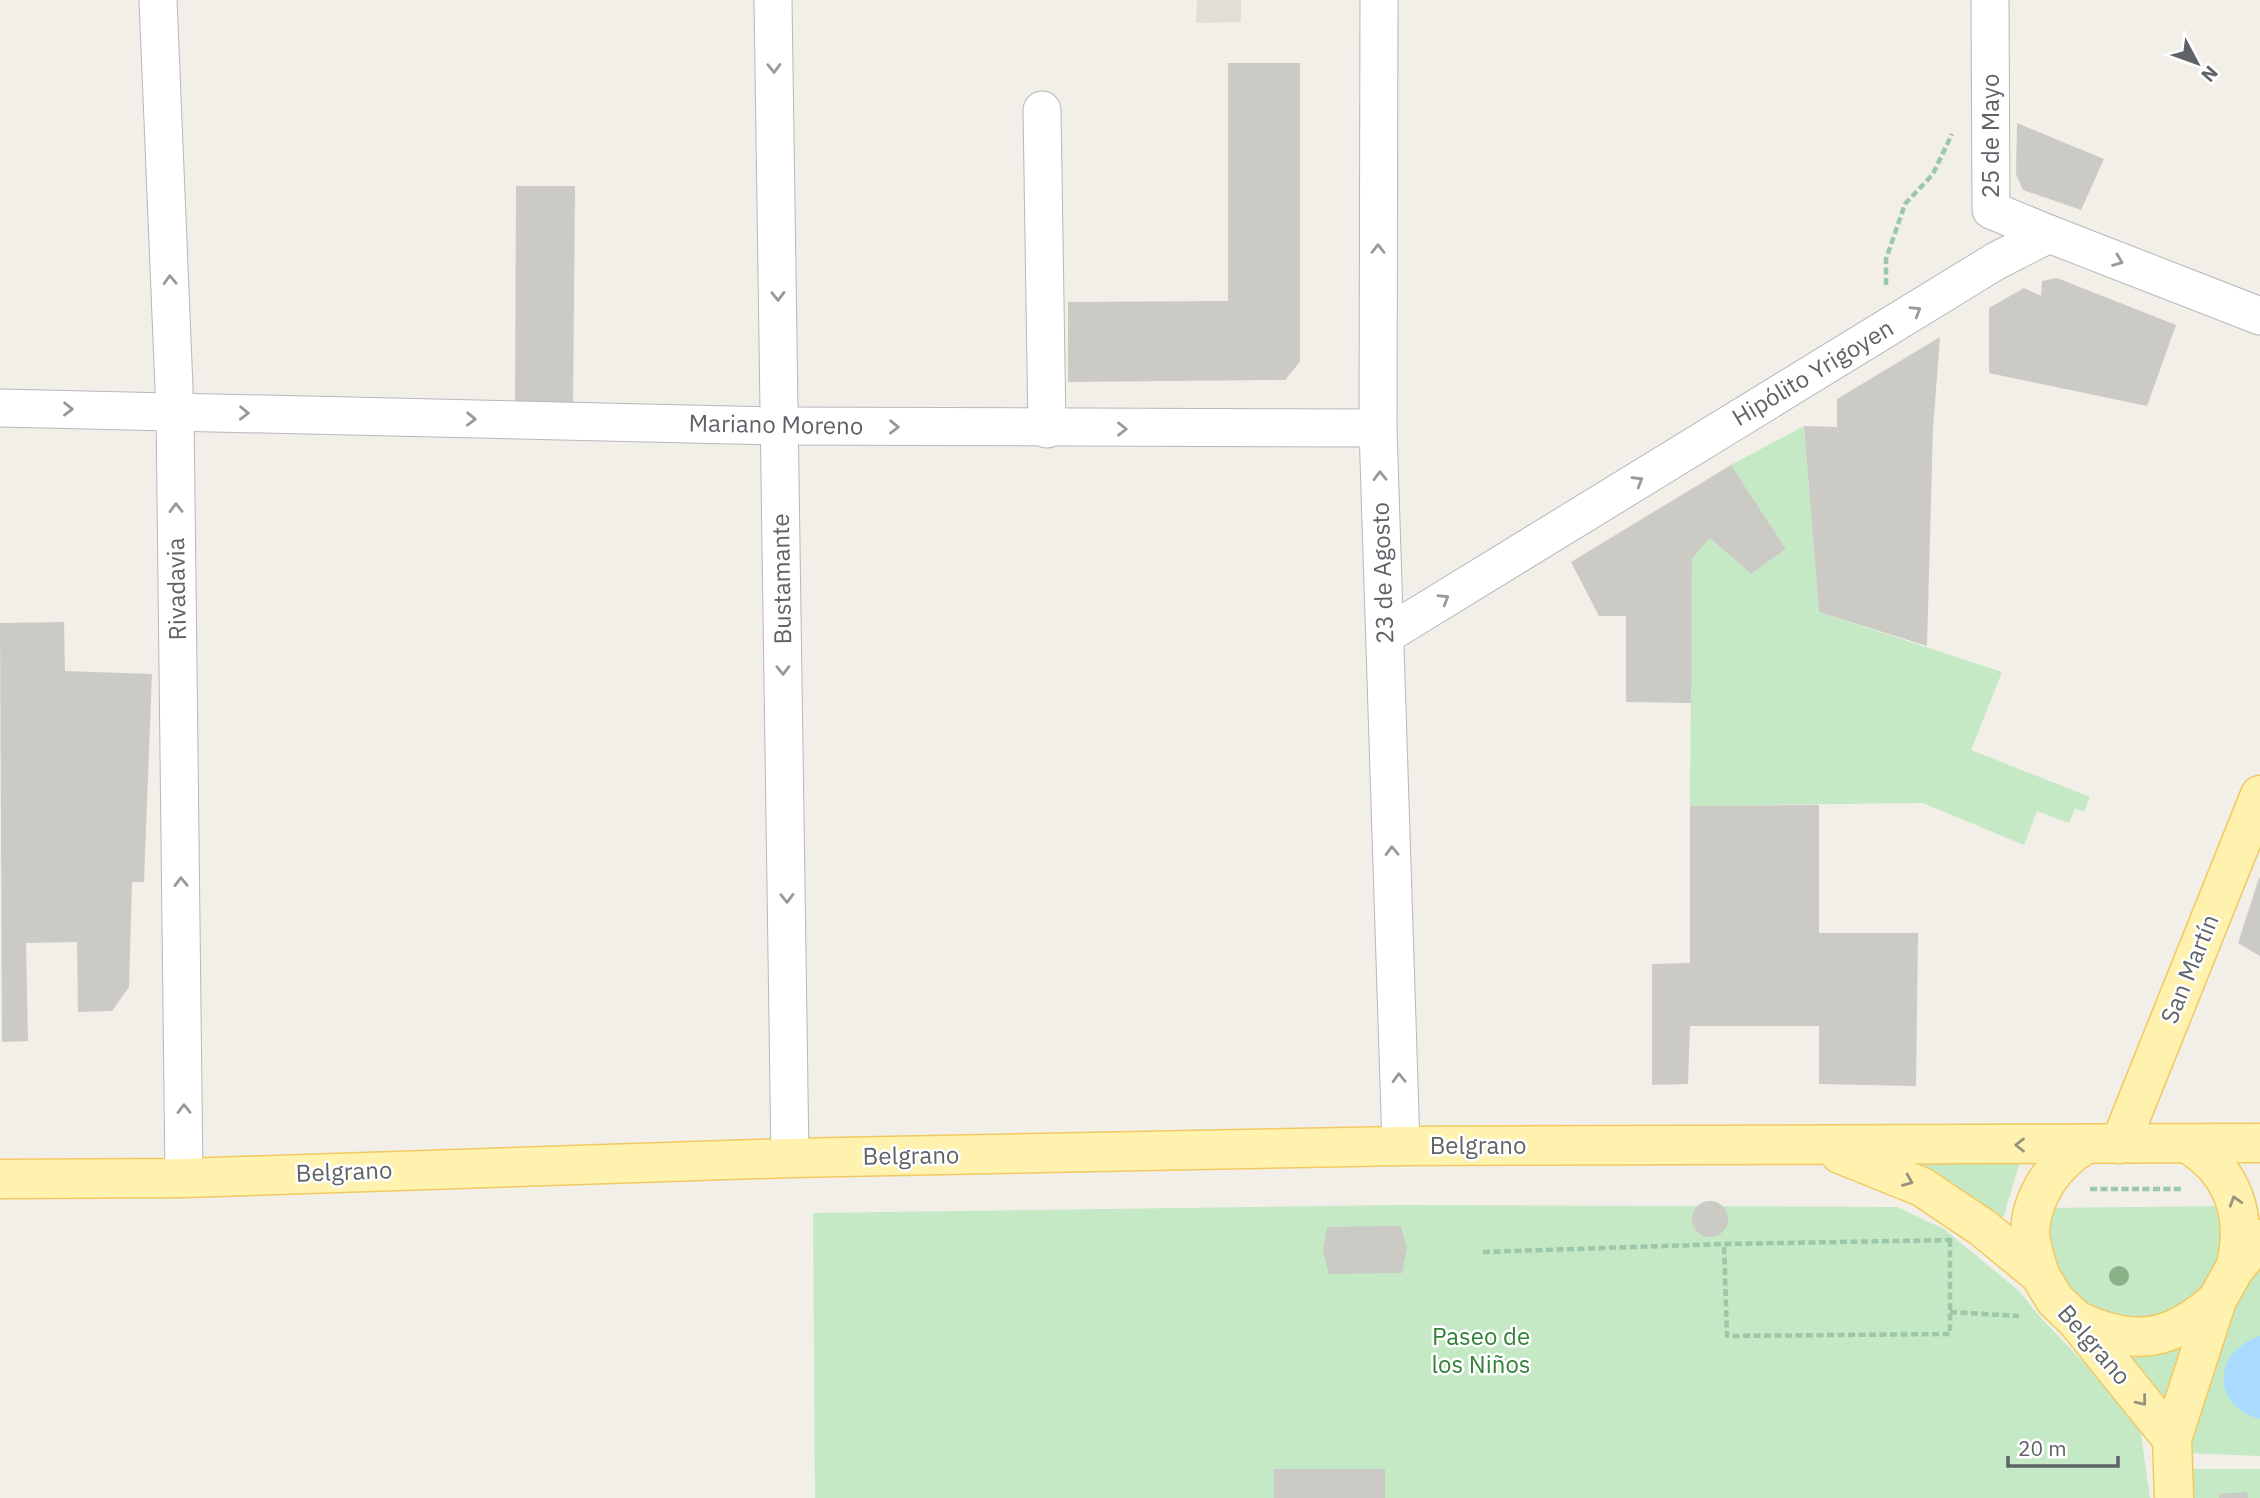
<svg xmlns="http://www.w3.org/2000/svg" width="2260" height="1498" viewBox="0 0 2260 1498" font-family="'IBM Plex Sans',sans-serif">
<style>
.education{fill:#e1ded6}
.green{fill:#c5e8c5}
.water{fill:#aadaff}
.building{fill:#cccac5}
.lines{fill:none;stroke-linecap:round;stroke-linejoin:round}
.minor-casing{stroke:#b5b8bc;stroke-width:39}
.major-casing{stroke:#f2c960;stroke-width:41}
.path{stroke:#9cc7a9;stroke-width:4.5;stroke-dasharray:7 3.5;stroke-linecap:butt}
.minor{stroke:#fff;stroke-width:37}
.major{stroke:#fff2af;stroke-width:38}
.tree{fill:#89b387}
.oneway{stroke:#979a9d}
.oneway2{stroke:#979581}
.labels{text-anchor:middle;stroke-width:5;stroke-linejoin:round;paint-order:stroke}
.street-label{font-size:24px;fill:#5f6368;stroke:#fff}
.park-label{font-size:24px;fill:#348238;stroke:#fff}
</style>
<rect width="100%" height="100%" fill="#f1efe8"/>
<path class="education" d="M1197 0H1241V22L1196 23Z"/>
<g class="green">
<path d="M1804 426 1819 612 2002 672 1971 750 2090 797 2084 812 2075 808 2069 823 2037 811 2024 845 1923 803 1690 806 1692 559 1710 538 1751 574 1786 549 1731 465Z"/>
<path d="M2023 1152 2003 1218 1912 1158Z"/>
<path d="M1400 1205 1897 1207 1944 1229 2019 1291 2040 1317 2139 1420 2150 1498H815L813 1213Z"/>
<path d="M2230 1206 2234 1238 2183 1318H2088L2047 1270 2043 1208Z"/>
<path d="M2260 1255V1456L2185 1453 2227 1306Z"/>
<path d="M2190 1344 2166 1409 2129 1356Z"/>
<path d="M2181 1469H2260V1498H2180Z"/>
</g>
<path class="water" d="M2260 1336V1419C2210 1406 2213 1351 2260 1336Z"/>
<g class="building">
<path d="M1228 63H1300V362L1285 380 1068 382V302L1228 301Z"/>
<path d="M2017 123 2104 159 2081 210 2023 190 2016 174Z"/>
<path d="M516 186H575L573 409H515Z"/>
<path d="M2057 278 2176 325 2147 406 1989 373V308L2024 288 2041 296 2042 281Z"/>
<path d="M1940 337 1933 428 1927 646 1819 612 1804 426 1837 427V399Z"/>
<path d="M1731 465 1786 549 1751 574 1710 538 1692 559 1691 703 1626 702V616H1599L1571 562Z"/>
<path d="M64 622 65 671 152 674 144 882H132L129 987 112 1011 78 1012 77 942 26 943 28 1041 2 1042 0 623Z"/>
<path d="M1819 805V933H1918L1916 1086 1819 1084V1026H1690L1688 1084 1652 1085V964L1690 963V806Z"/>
<path d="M2259 878H2260V956L2238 943Z"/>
<circle cx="1710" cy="1219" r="18"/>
<path d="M1401 1226 1407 1249 1402 1273 1329 1274 1323 1251 1327 1227Z"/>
<rect x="1274" y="1469" width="111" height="29"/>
<path d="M2247 1492 2248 1498H2219V1494Z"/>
</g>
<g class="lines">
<g class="minor-casing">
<g id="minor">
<path d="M158 0 175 412 184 1178"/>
<path d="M773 0 790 1158"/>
<path d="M1379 0 1378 428 1401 1146"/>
<path d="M1990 0 1991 210 2049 234"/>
<path d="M1042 110 1047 429"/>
<path d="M0 408 780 426 1378 428"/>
<path d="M1386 635 1996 261 2049 234 2260 316"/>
</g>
</g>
<g class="major-casing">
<g id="major">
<path d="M2120 1144 2260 795"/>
<path d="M2188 1144C2233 1171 2249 1217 2235 1268"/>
<path d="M1840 1154 1922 1187 1983 1228 2040 1275 2055 1300 2076 1320 2172 1439"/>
<path d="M0 1179 184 1178 790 1158 1401 1146 2260 1143"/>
<path d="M2040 1275C2036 1261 2030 1245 2030 1231 2032 1195 2055 1162 2085 1145"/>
<path d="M2076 1320C2133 1347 2171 1342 2217 1300"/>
<path d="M2174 1498 2172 1439 2217 1300 2235 1268 2260 1239"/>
</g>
</g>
<g class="path">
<path d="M1886 285V259L1905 204 1933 174 1952 134"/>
<path d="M2090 1189H2183"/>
<path d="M1950 1240V1334L1727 1336 1724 1244Z"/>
<path d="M1483 1252 1724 1244"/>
<path d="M1950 1312 2019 1316"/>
</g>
<use href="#minor" class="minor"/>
<use href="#major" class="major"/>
</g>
<circle class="tree" cx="2119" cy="1276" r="10"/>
<defs><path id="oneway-chevron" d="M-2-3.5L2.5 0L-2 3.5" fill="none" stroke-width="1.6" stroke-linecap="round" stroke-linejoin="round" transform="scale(1.75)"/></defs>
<g class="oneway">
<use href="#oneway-chevron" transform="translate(774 68) rotate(89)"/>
<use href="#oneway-chevron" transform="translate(1378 249) rotate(-90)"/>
<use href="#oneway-chevron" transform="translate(2118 261) rotate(21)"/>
<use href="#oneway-chevron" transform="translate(170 280) rotate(-92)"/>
<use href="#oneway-chevron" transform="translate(778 296) rotate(89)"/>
<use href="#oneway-chevron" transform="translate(1916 311) rotate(-31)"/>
<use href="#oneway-chevron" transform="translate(68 409) rotate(1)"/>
<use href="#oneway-chevron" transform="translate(244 413) rotate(1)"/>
<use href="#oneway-chevron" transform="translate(471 419) rotate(1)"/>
<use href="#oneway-chevron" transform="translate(894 427) rotate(1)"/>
<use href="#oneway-chevron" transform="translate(1122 429)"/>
<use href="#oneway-chevron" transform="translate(1380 476) rotate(-92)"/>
<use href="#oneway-chevron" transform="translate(1638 481) rotate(-31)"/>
<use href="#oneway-chevron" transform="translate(176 508) rotate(-91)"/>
<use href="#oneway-chevron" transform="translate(1444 599) rotate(-31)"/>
<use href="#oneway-chevron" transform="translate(783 670) rotate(89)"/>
<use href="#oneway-chevron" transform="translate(1392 851) rotate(-92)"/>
<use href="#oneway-chevron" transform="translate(181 882) rotate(-91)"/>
<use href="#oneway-chevron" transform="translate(787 898) rotate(89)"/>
<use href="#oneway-chevron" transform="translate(1399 1078) rotate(-92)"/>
<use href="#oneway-chevron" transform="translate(184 1109) rotate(-91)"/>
</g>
<g class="oneway2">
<use href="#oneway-chevron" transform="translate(2020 1145) rotate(180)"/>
<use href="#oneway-chevron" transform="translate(1908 1181) rotate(22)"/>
<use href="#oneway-chevron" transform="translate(2235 1201) rotate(-107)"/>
<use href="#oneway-chevron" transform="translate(2142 1401) rotate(51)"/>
</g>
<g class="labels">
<g class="street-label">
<text transform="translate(1991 136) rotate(-90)" y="8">25 de Mayo</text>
<text transform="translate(1813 373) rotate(-31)" y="8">Hipólito Yrigoyen</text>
<text transform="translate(776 425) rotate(1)" y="8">Mariano Moreno</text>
<text transform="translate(1383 573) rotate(-92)" y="8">23 de Agosto</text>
<text transform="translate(782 579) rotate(-91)" y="8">Bustamante</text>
<text transform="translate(177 589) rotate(-91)" y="8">Rivadavia</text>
<text transform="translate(2190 969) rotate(-68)" y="8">San Martín</text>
<text x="1478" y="1154">Belgrano</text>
<text transform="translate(911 1156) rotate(-1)" y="8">Belgrano</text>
<text transform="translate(344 1172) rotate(-2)" y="8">Belgrano</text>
<text transform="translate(2094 1345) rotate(49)" y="8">Belgrano</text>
</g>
<g class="park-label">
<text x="1481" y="1345">Paseo de<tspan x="1481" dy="28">los Niños</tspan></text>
</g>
</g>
<g transform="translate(2197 63) rotate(131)" stroke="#ffffff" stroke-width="5" paint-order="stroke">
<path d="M0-5L12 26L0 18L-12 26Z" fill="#5f6368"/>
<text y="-10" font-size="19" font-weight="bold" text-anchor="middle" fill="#5f6368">N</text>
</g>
<path d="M2008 1456v10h110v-10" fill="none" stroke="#5f6368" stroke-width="3.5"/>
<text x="2018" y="1456" font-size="21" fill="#5f6368" stroke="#ffffff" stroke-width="5" paint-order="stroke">20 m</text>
</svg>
